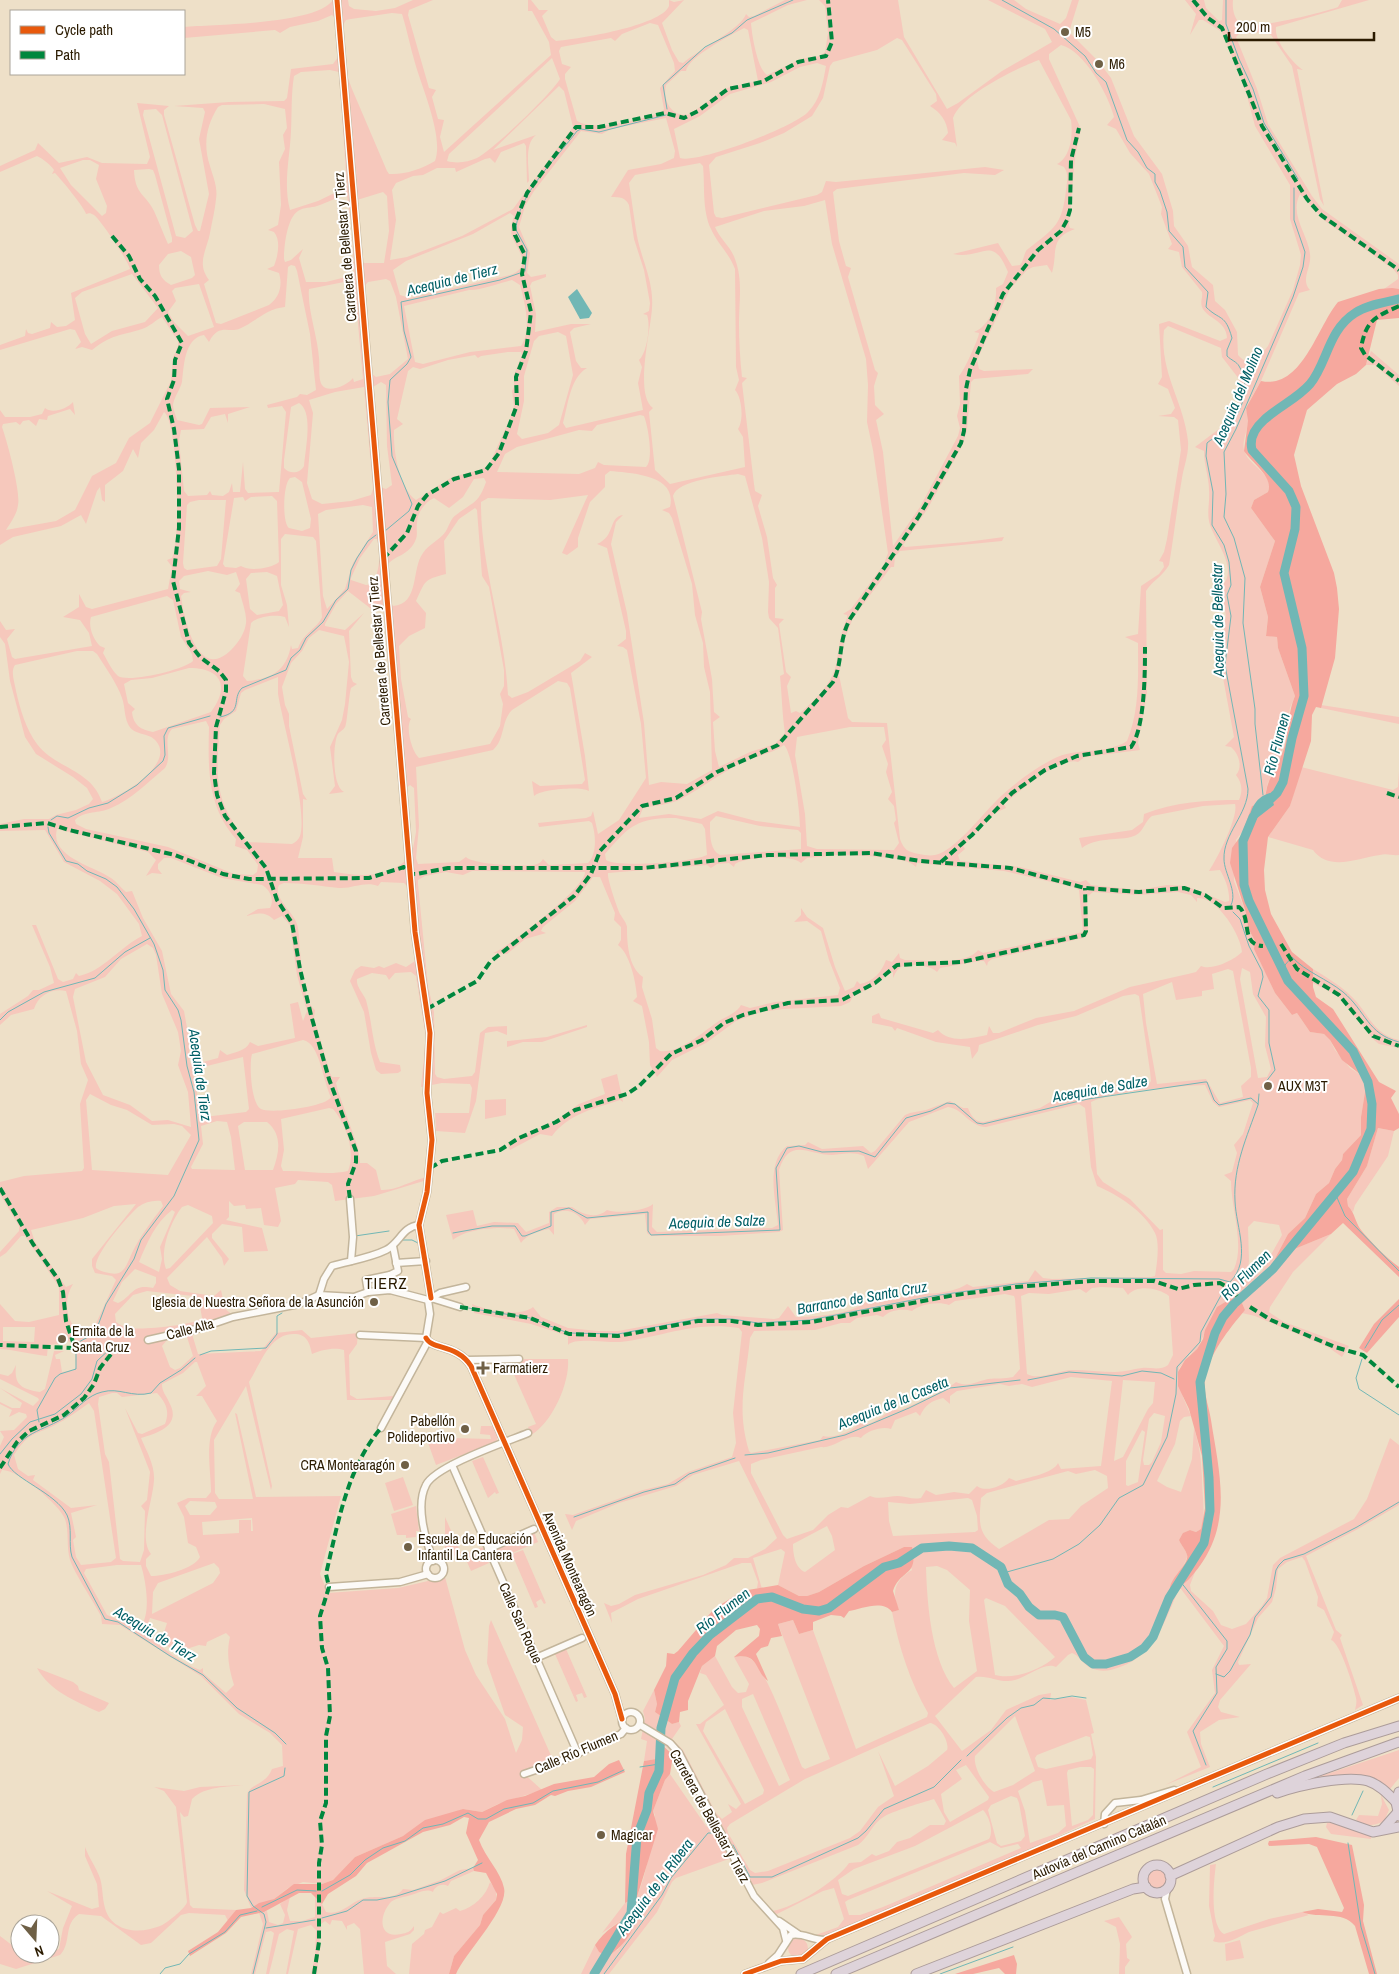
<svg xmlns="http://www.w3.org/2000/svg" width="1399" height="1974" viewBox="0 0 1399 1974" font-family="'Archivo Narrow',sans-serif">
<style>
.green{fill:#f6c8bc;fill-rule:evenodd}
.forest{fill:#f6a89e}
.water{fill:#71b7b5}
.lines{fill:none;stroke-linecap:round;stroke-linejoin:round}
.stream{stroke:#71b7b5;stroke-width:1}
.river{stroke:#71b7b5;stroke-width:9}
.minor-casing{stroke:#c3b59b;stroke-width:9}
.highway-casing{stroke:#ac9c9a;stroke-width:11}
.minor{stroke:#fcfaf7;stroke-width:6}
.highway{stroke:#ded3da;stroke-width:9}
.quiet{stroke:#00873e;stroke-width:4;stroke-dasharray:8 4;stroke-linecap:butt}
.cycleway-casing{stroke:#fff;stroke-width:8}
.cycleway{stroke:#e8590c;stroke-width:5}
.poi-dot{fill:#6f6046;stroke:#fff;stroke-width:2}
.labels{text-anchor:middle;stroke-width:4;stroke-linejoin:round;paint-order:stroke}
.poi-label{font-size:14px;fill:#2b1b00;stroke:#fff;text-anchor:start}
.street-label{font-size:14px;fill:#2b1b00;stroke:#fff}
.water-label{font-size:15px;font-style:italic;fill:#005f65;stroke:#fff}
.quarter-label{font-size:16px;letter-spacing:1px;fill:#2b1b00;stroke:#fff}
</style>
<rect width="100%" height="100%" fill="#eee0c8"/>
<g class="green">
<path d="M333 0H348L349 6 354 9 376 11 395 8 413 0H433L409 10 408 15 429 88 436 90 432 97 438 119 444 120 440 137 444 152 551 55 549 42 532 11H528V0H531L539 10H548L542 16 551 37 556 41C578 39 661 26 669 6V0L674 2 684 0 662 23 672 50 679 62 683 63C698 50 741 29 746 14L749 17 754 16 785 0H807L788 5 751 23C752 35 757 68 767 75L801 59 820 56 825 52 828 33 825 6 819 0H898L904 37 947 109 958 103 1002 71 1052 42 1045 29 988 0H1014L1026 9 1060 24 1066 18 1072 0H1079L1069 32 1099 62 1111 78 1134 136 1162 174 1173 211 1174 226 1188 246 1192 267 1213 285 1215 301 1225 310 1237 332 1238 355C1244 362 1249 363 1255 357L1257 345 1264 351 1268 346 1293 290 1300 265 1301 255 1290 219V185L1255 126 1246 92 1222 32 1203 20H1199L1190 35 1196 14 1185 0H1204L1206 8 1219 21 1222 20 1223 0H1233C1232 8 1234 20 1242 25 1251 30 1326 12 1338 7L1342 0H1369L1276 27C1274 41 1292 62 1303 70L1297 69 1324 206 1320 199 1292 66 1271 35 1264 32 1239 34 1236 37 1257 89 1268 124 1312 196 1322 209 1399 264V289H1384L1398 279V275L1393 269 1325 221 1300 194C1289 215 1308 234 1310 254 1312 267 1300 280 1310 290L1299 293 1261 381 1246 407C1247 412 1248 418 1248 423 1247 431 1242 442 1244 450 1248 466 1275 474 1268 492L1254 500 1251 508 1275 541 1260 587 1268 617 1266 635 1277 637 1278 648 1295 696 1290 708 1284 746 1275 774 1268 782 1263 804 1236 840 1234 881 1246 913 1248 928 1255 941 1260 961 1275 993 1292 1015 1297 1013 1310 1032 1324 1034 1330 1040 1335 1050 1350 1068 1361 1075 1366 1086 1361 1117V1135L1343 1154 1342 1160 1335 1169 1329 1183 1316 1194 1305 1218 1288 1234 1269 1270 1250 1286 1281 1263 1292 1250 1331 1234 1293 1272 1270 1307 1269 1312 1284 1322 1349 1346 1342 1357 1328 1347 1255 1316 1242 1313 1245 1310 1242 1303 1246 1299 1238 1293 1217 1308 1197 1349 1190 1354 1179 1368 1183 1397 1191 1416 1184 1417 1180 1421 1175 1444 1157 1481 1167 1487 1181 1492 1192 1459 1194 1428C1200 1448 1201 1458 1202 1478 1202 1496 1206 1511 1201 1529L1196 1532 1190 1530 1184 1533 1179 1540C1181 1545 1186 1550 1187 1555 1189 1560 1172 1580 1170 1588H1177L1195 1572 1190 1585 1191 1591 1213 1611 1221 1625 1232 1629 1246 1624 1262 1606 1267 1598 1273 1565 1280 1558 1354 1519 1367 1499 1390 1438 1399 1445V1505L1358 1529 1306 1556 1336 1630 1342 1635 1340 1638 1363 1705 1355 1710C1356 1706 1357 1702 1356 1698 1354 1688 1340 1642 1331 1640L1334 1632 1324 1610 1317 1606 1318 1597 1305 1561 1302 1557 1287 1562 1278 1569 1276 1588 1272 1602 1258 1618 1238 1662 1239 1665 1251 1664 1220 1700 1218 1707 1221 1712 1240 1717 1219 1720 1200 1732 1201 1744 1210 1767 1165 1785 1201 1767 1187 1732 1215 1693 1212 1670 1224 1646 1181 1589H1179C1165 1620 1155 1655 1120 1667 1112 1670 1105 1672 1097 1670 1083 1667 1082 1657 1072 1653L1068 1655 1056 1667C1045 1661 1027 1677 1015 1680 1001 1684 989 1675 976 1677L935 1716 962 1751 991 1730 1006 1710 1039 1695 1051 1693 1050 1700 1071 1697 1086 1700 1094 1733 1091 1734 1096 1757 1095 1819 1017 1855 825 1936 818 1937 816 1935 838 1927 844 1919 834 1888 823 1891 777 1914 773 1911C795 1907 837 1881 849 1863L861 1862 872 1854 876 1856 889 1851 897 1842 910 1838 930 1825H944L946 1821 934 1799C921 1803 896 1810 885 1816 873 1822 869 1837 858 1845L762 1883 752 1885 737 1856 676 1878 672 1882 657 1912 609 1974H581L595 1945 599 1952 618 1950C625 1939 637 1929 634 1916L622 1920 602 1933 625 1903 637 1897C648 1870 651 1843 655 1815L653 1811 665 1780 670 1774 706 1826 716 1830 670 1750 661 1743 662 1758 644 1761 647 1741 641 1739 645 1719 643 1711 654 1690 657 1704 655 1712 672 1724 679 1722 681 1726 672 1739 683 1750 716 1813 722 1819 732 1812 728 1804 736 1809 741 1804 696 1724H700L724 1705 706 1675 700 1673 702 1666 715 1656 732 1687 738 1693 746 1692 749 1684 734 1657C741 1656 746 1655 752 1660 767 1670 793 1745 802 1767L805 1769 830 1759 778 1624 793 1620 799 1634 813 1630 856 1749 927 1717 928 1713C910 1682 899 1647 892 1612L899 1610C891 1592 895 1580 912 1570L904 1547 864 1566 819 1592 807 1596H799L778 1585 785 1552 781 1549 753 1558 762 1589 757 1588 758 1582 751 1563H742L638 1599 611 1613 612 1623 604 1603 611 1606 619 1604 635 1595 703 1575 726 1565 734 1558H748L765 1549 777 1538 739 1461 693 1475 676 1486 619 1503 576 1521 572 1530 565 1514 573 1515 643 1490 668 1484 688 1472 732 1457 736 1443 733 1413 742 1332 739 1328C693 1321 663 1337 620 1342 609 1343 574 1337 568 1345V1336L531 1324 474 1313 472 1304C487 1310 519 1318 533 1307L541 1317 568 1328 598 1331H618L717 1313 722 1315 774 1319 779 1318 788 1306 796 1317C814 1317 854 1314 867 1301 881 1303 903 1299 915 1292 928 1296 956 1292 967 1284L973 1287 1028 1281 1035 1270 1043 1278 1052 1279 1151 1277 1155 1276C1157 1264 1160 1243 1155 1233 1144 1211 1118 1195 1097 1186L1091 1167 1085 1108 1079 1104 986 1127C970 1127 962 1108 948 1107L909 1122 868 1169 864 1156C853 1151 843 1154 832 1155 808 1155 790 1136 779 1170L783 1230 779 1232 720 1236H651L647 1233 645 1214 590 1219 585 1225C579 1212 566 1207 554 1214V1235L549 1229C539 1231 526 1235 521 1243L514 1229C498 1226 465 1229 453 1240L446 1215 473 1210 477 1226 494 1222 518 1223 526 1232 549 1223V1212L557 1207H572C582 1214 596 1220 607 1210 616 1214 646 1211 653 1204L652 1227 657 1232 772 1228 778 1225C776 1201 765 1163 787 1146L805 1145 808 1142 822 1149 863 1146 871 1153 875 1151 905 1115 910 1113 926 1110 950 1101 963 1108H968C971 1116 975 1122 984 1122L1040 1108 1052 1101 1057 1102 1089 1093 1111 1092 1122 1088 1148 1085 1151 1081 1150 1071 1139 996 1135 994 1123 996 1076 1016 1038 1025 979 1045 978 1051 972 1059 970 1047 936 1042 897 1028 895 1031 892 1027 872 1023V1016L879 1013 881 1018 933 1033 938 1030C950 1044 972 1038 987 1035L989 1026 993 1033H999L1036 1018 1074 1011 1130 987 1188 974 1196 972 1201 966C1212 971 1234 960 1242 952 1241 935 1217 896 1197 898V902L1191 895 1178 892 1139 895 1093 892 1087 897 1088 934 1083 938 992 959 988 962 987 966 984 961H980L940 968 937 972C931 965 909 963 901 967 897 969 895 974 893 978V972H890L875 985 853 996 850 1002 841 1006 784 1009 761 1012 736 1021 706 1043 672 1060 657 1077 650 1065 649 1042 642 1006 633 1001 637 997C636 982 630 954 618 945L621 940V927L614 920 615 913 600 877H593L575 901 543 927 541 931 546 933 525 939 507 954 493 953C509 947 586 887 585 872L472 871 463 875 446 872 425 876 418 880V884L428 986 434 1012 435 1074 437 1077 444 1079 472 1076 475 1072 480 1033 488 1027 507 1026V1035L497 1031 485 1033 476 1101 465 1133 436 1131 435 1113H469L472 1088 470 1084 442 1083 421 1087 426 1038 416 976 411 972 395 973 389 980 386 975 372 973 357 979C356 987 363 993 366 1000 372 1021 372 1042 380 1062L400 1065 401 1071 398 1073 381 1074 376 1070 371 1053 364 1012 350 981 355 970 361 966 374 968 379 966 384 968 396 963 406 967 415 961 408 887 404 883 381 882 378 886C365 881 352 889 339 888 321 886 302 883 284 883L279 885C272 898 297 914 298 928 301 947 300 999 315 1010L314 1018 330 1073 332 1077H340L336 1083 338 1091 358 1148 360 1163H367L376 1170 381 1190C396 1191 412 1180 427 1177V1180L374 1196 335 1201 332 1185 328 1182 298 1180 295 1184 275 1188 281 1221 278 1227 264 1225 261 1208 246 1209 245 1205 234 1206 229 1201V1217L226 1220 262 1228 268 1251 244 1252 242 1227 222 1224 212 1234V1238L229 1259 224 1266 222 1258 207 1237 167 1278 170 1285 180 1291 214 1296 221 1290 225 1309 233 1315 190 1327 198 1354 261 1351 276 1333 302 1330 311 1338 358 1333 357 1344 349 1355 350 1395 357 1399 393 1396 392 1400H347L344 1350C334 1347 321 1350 312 1354 310 1345 308 1335 296 1334 270 1332 261 1363 249 1382L272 1486 271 1490 246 1386 214 1440 215 1493 219 1499H253L235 1413 237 1414 256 1497 341 1496 320 1574 328 1593 398 1588 428 1581 439 1582 445 1577 465 1650 476 1675 505 1719 516 1753 522 1740 523 1727 505 1715 487 1663 489 1626 491 1620 553 1760 521 1771 542 1790 498 1804 482 1812 463 1809 443 1817 433 1818 403 1836 355 1857 333 1880 322 1884 303 1882 288 1888 274 1899 251 1908 244 1890 247 1795C249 1784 266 1785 272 1769L283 1766 282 1745 270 1733 239 1714 201 1676 120 1625 102 1624 101 1616C92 1599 80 1582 72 1565 65 1550 70 1534 65 1519 60 1505 17 1469 2 1470L0 1474V1446L4 1437 0 1431 14 1430 27 1417 26 1414 19 1412 9 1417 12 1410 0 1404V1402L12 1408H20L22 1403 0 1388 33 1406 39 1400 38 1398 0 1379V1374L8 1376 12 1373 16 1365C14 1384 20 1389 40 1392L45 1389 54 1351H64L55 1355 56 1359H60L62 1372 74 1370 76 1367 75 1344 68 1341 67 1336 56 1338 59 1344 48 1345 47 1356C30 1354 16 1350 0 1349V1304L15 1321 29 1322 59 1315V1287L25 1236H21L6 1253 0 1257V1252L19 1231V1226L0 1194V1182L24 1176 82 1171 84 1168 80 1104 88 1080 81 1064 77 1031 66 991C51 988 38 996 34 1009L11 1015 0 1025V1014L28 996 33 990H39L54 983 50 967 32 925H36L58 979 63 982 73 979 76 973 79 976C103 971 120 947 142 936L139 924 117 894 100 881 64 862 45 830 0 831V824L24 819H49L56 815 76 810 89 804 93 799 87 788 73 777 36 754 25 737 10 681 5 644 0 637V621L6 630 15 629 7 639 12 657 15 659 92 646 89 633 80 620 63 617 79 607V594L86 607 92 609 168 589 172 567 167 560 172 558C181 542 178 421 164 412L154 430 141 443 138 458 133 449 123 471 105 485V502L102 500 100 487 97 491 86 524 81 515 61 526 13 537 0 545V410L5 417H30L42 414 45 408C52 414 67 409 73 402L75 415 70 409 48 416 47 420 39 419 36 426 29 420 23 421 20 425 16 422 3 424 2 427C7 441 21 492 18 505 17 514 11 522 6 530L56 521 75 510 92 476 116 463 129 438 150 423 171 381 173 358 178 346V341L162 317C156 320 149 327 142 329 120 336 112 334 92 350L82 347 75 349 81 342 75 330 70 329 0 350V345L25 336 26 329 28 333 32 334 50 328 51 322 57 327 66 326 75 320 71 293 130 269C129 262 100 219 94 215 90 213 90 213 86 214 85 208 60 178 55 173L52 174 54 170C50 164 43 159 37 156L0 172V166L35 150 38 143 59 163 87 157 102 163 147 164 150 157 137 103 169 106 164 110V115L195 225 198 231H200L209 194 199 139 205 112 203 108 174 106 229 102 284 101 287 98 291 69 333 64 338 57 335 18 332 15 318 21 290 27 280 33 275 30 184 38V27C215 24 315 25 333 0ZM392 13 402 14C407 30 410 46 415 63 422 88 444 137 435 161 421 169 405 175 389 174L387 171 352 89 348 78 343 25 346 20 351 19ZM650 23 658 25 674 63 675 71 660 88 664 109 662 112C642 119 596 132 577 121L565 79V74L571 67 562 64 559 51 561 47 611 38 615 41 622 34ZM744 28 748 30 758 81 727 88 690 114C673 119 662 101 666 85L681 71H686C688 57 731 35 744 28ZM897 38 902 40 936 94 937 101 930 106C940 112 947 121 948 133L942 140 955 143 957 147 953 118C961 95 1017 68 1039 60L1071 120C1073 134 1071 157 1057 164L1064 167C1069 174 1067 181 1066 190 1062 225 1055 228 1028 249 1024 251 1024 261 1020 265L1012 266 998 243 953 254C983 260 992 233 1008 272L1003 284 996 288C997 304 990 326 974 332L979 333C979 338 963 373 959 376L960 404 957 416 960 428 958 436 920 507 893 546 883 452 876 420 884 414 875 405 874 386 878 373 875 370 848 277 851 268 846 266 839 241 833 192 837 189 964 173 995 175 1004 170 985 167 836 182 826 181 822 192 817 195 722 218 716 217 714 213 709 165 716 157 760 143 784 133 812 116 823 98 830 66 833 62 877 50ZM1061 45C1084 50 1109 96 1114 117L1107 125 1116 129 1130 153 1149 174 1162 207 1161 214 1172 244 1168 249 1179 252 1182 267 1202 292C1203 297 1200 302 1202 307 1207 319 1226 320 1227 338L1220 341 1169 321 1159 324 1162 377 1158 384 1168 389 1175 408 1171 414 1158 416 1174 417 1178 420 1181 450 1167 539 1164 552 1159 561 1163 562 1164 567 1159 574 1141 586 1138 634 1125 637 1138 643C1138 675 1140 710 1127 741 1106 755 1076 747 1053 759 1034 769 1016 782 1000 797 985 811 954 852 935 855 930 856 924 855 919 854 908 852 904 850 900 839L887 723 852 722 848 718 839 675 845 638 853 618 891 567H894L895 557 900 551 1002 541 1004 537 966 542 905 547 903 545 928 508 963 444 967 430 971 382 974 379 1028 374 1033 369 984 371 979 369 977 360 1010 289 1027 270 1033 267 1047 265 1052 273C1058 252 1049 238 1075 229L1070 228 1069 225 1075 157 1081 129 1049 59V54ZM552 58 560 79C551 94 493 150 477 158 468 162 457 164 447 161L449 154ZM817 63 826 66C823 83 820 100 808 112 794 127 698 164 680 158L674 129 700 116 730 94 771 82 800 67ZM330 70 339 72 347 187 318 201 290 210C283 184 290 157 291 131 292 112 291 95 294 76L301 72ZM559 86 564 91 573 127 513 209 462 236 407 257 390 260 396 220 392 190 396 183 413 176 423 175 437 168H455L456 172 485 159 490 158 495 163 501 152 524 143 526 146 527 183 529 181C529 167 524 144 536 135L493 150ZM264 104 285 109 287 128 283 135 285 149 279 162 281 205 278 225 268 230 274 232C281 240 278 256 274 266L267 269 279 273C283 286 279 298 269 305L221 324 216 323 204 284 209 280C196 263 207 250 210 233 212 222 215 210 216 199 218 187 213 177 210 166 203 145 206 126 218 107L222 105ZM156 109 162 115 193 231 185 238 176 236 143 115 144 110ZM666 118 675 151 674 158 661 164 628 170 611 197C620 197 625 197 629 205L634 239 644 270 650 303 649 311 643 314 647 315C651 325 647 353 639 360L642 367 638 383 643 410 566 428 563 423C568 405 570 378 587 368H581L576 361 570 332 574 328 591 324H571L535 332 536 314 530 286 532 282 546 277V274L531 277 527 273 530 253 519 227 525 206 534 191 581 131 602 134 611 129ZM83 160H90L99 165 96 179 107 206 106 213 102 216 71 185 60 168ZM700 163 703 166C705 186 702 210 711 229 717 243 729 253 735 269L736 367 739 380 735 390C742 397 744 421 738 429L743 437 745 467 670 484 655 470 649 412 653 408C634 395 651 329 652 308 654 282 642 261 637 236 634 219 632 201 629 183L635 175ZM149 169 153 170 155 175 172 238V242L168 244C163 233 159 222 154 211 145 193 135 195 134 170ZM383 192 387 196 389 231 384 263H363L361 261V230L359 229 357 200ZM347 195 352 229 354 275 326 282H306L299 258 303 249 291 260 285 262 284 259C284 246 287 218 298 211 304 207 311 208 317 206 327 203 336 197 347 195ZM825 200 832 244 866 359 868 385 867 422 873 450 888 553 884 564 851 609 843 614 847 615V618C840 634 839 648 836 665 832 684 814 701 800 713L796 711 791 713 787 686 791 677 786 672 779 624 784 619 775 618V588L777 585 773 578 767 537 758 506 762 495 755 491 754 484 742 383 747 378 742 377C740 359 739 341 739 323 739 301 743 280 735 259 731 247 720 239 715 227L764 211 804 206ZM510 213 514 216C512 223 510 229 512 236 517 250 534 266 510 275L410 298 400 295 393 270 406 261 473 234ZM181 251 191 257 195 275 192 278 171 285C162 280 159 275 159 265L168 254ZM291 265 295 266 297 271 310 334 316 390 307 395 300 394 297 397 267 405 268 408 282 406 286 412 279 492 248 493 245 489 243 462 240 492H233L232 483 229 492 223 496 212 495 210 491 207 495 188 496 184 491 179 441 181 430 204 429 211 417 225 414 228 423V414L250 407 210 408 202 424 199 425 177 420C176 416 173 409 173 405 174 397 180 390 182 382 184 367 184 338 204 335L209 342C219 323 228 333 239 329 256 322 265 309 285 307L288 267ZM132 274 158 308 145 322 112 331 91 344 85 334 75 298 82 292ZM386 279 390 281 396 297 408 359 390 374 376 377 371 373 363 288 368 282ZM354 280 363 379 354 382 353 378C348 385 328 394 322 385 318 379 320 366 319 358 318 338 307 308 309 289ZM512 280 520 285C525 303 532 330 521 346L470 352 423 364 415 362 404 306 469 290C478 291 503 282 512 280ZM199 284 214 327 188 336 174 322 168 312 176 301 172 291 175 288ZM1168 326 1221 348 1222 357 1239 379 1241 399 1223 426 1195 447 1204 451C1204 465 1209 477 1209 490 1210 501 1207 511 1209 521 1212 538 1241 570 1221 586L1226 616 1224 622 1219 625 1224 628C1225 634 1226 641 1220 645L1222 648 1221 667 1234 737 1225 746 1231 747C1239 754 1243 767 1236 775 1242 783 1243 790 1239 800 1207 800 1174 802 1144 814L1143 822 1132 830 1079 838 1082 848C1097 837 1114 841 1131 837 1144 834 1143 823 1152 816L1203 806 1235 804C1239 816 1217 859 1209 871L1220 870C1225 878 1230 891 1229 901L1225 902 1186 886 1167 885 1139 890 1091 885 1086 880 1080 882 1020 867 960 861 958 855 965 849 963 846 995 813 1006 808 1004 804C1017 793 1062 755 1078 762L1085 757 1140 750 1138 743 1147 693 1146 591C1152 581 1163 576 1169 565 1174 536 1177 507 1182 478 1184 466 1189 454 1188 441 1184 402 1159 372 1164 330ZM558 332 566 336 573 375 559 425 548 433 522 439 517 434 524 401V376L534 341 539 336ZM508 352H521L522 355 514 375V387L512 391 514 406 510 419 489 465 480 470 452 477 416 500C399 488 393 450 394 430L403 424 397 419 408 371 413 367 420 369 448 360 475 355 478 358 481 356ZM381 382 386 385 387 446 392 485 386 489 380 487 373 387ZM364 387 373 489 371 495 351 501 322 504 312 499 307 483 313 413 309 400 335 392ZM299 403C314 412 305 450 304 466 300 474 289 474 284 468V460L291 407ZM640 415 644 416C648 426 654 460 646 467L604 465 598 462 595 468 579 474 497 472 505 454 517 447 579 430 592 431 597 425ZM610 471C629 473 678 474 670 507L662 510 669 513 672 518 692 584 695 615 703 643 704 667 710 692 712 770 687 784 661 782 649 785 644 723 627 613 611 544 616 522 623 515C608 517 616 536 597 544L607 548 626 631V639L617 646 623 647 627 650 641 724 646 778 619 820 598 834 593 811 591 816 586 818 538 823 539 827 589 821 592 823C596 835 597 854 588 863L549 865 543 859C541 862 540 863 537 864 528 868 471 864 466 857L459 862 418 864 416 858 419 826 416 767 493 750C505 740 501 721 512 710L558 681 567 683 570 688 585 780 582 784 540 786 532 781 534 796C542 789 580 786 589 791L585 756 571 673 592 657 585 653 580 661 528 692 512 698 508 695C505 631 482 571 481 508V502L488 498 550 500 588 495 562 553 567 555 578 547V538L590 502 605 487V475ZM738 474 745 476 762 538 769 582 768 612 769 618 778 628 784 674 780 676C782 696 782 713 785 733L775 744 750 752 719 767 715 751 713 722 720 717 714 712 712 679 701 619 702 612 673 496C677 480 724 476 738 474ZM295 477 302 482 311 519 310 528 302 531 289 528C282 523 283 484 290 478ZM484 478 486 482C478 505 472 502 456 515 451 518 449 526 446 531 440 540 429 544 423 553 411 569 420 604 393 606L390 602 387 566C393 555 409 557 416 539 418 534 416 529 417 523 417 513 425 502 434 498L449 508 463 497 474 479ZM272 496 277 501 279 562C272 568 250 572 241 566L236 568 225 567 223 564 234 498 243 497 245 501 251 497ZM199 500H226L221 559 217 566 187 570 184 568 183 563 187 505 190 502ZM363 505 372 507 373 532 353 563 345 589 327 609 323 596 318 514 326 510ZM475 508 477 510 482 576 489 587 504 670V686L500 694 503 704 500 726 490 744 419 758C412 752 405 727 411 719L408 717 401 679 399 646 409 636 425 628 426 613 416 601C426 580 423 580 446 574L444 541 459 519ZM285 534 313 537 316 541 322 617C317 629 305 631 298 648L292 649 291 645C287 670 272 679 247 681L243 676 251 623C258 616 276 614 285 617L289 627 287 605 281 585V539ZM374 539H377C381 553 380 572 372 584L366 585 351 580V578L360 558ZM208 571 227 575 236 572 240 584 235 591 240 593C242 602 247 614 246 623 245 633 238 643 231 650 197 683 184 618 181 596L184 593 191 592 180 589 179 581 184 576ZM267 572 277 576 283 605 279 611 257 615 250 609 246 579 251 573ZM348 591 370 608 384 610 406 860C386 879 358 876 334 872L332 858H298L303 837V799L307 800 303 794 289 726V714L285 705 282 687 291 663 302 651 309 638 319 630 344 636 349 662 345 704 342 720 330 747 335 786 329 794 344 792C332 786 333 747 337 736 339 731 343 731 345 727 347 724 349 694 351 688L357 684 353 682 351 677 349 631 364 613 345 630 325 626V624L336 604ZM167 596 173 600 181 637 192 654 193 661C183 670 129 683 118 676 112 671 107 660 103 653L105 648 100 646C93 639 88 626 91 617ZM77 651H93L97 654C105 667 117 683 122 698 125 706 124 715 128 724 133 736 149 732 156 741 176 764 121 797 102 802 91 769 56 769 37 744 26 729 20 709 16 691 15 683 10 672 15 665ZM189 668C220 668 231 685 211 712L153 732C141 730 133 725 132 712L135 709 128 703 124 684 131 680 152 678ZM278 677V694C283 724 308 811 300 836 298 840 296 842 292 844L247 842C213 799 216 778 220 725L224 719 236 711 241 693 245 690ZM206 721 209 727C208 768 207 806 236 839L235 846 247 850 258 865 257 872 253 875 234 874 168 847 86 829 76 824 75 820C85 810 99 814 111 808 131 800 148 782 165 768 173 756 162 739 172 729ZM850 727H884L886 740 882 746 888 764 886 772 892 792 888 799 894 806 896 820 894 823 899 843 894 850 817 849 807 846 805 814 795 755 797 737ZM784 745C793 754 800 812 800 827L756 821 718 811 701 819 669 814 639 818 643 808C656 805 669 805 681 799 702 788 722 772 745 761 758 755 772 754 784 745ZM410 785 414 788 416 832 412 854 405 789ZM716 816 760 826 798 830 801 833V849L720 855C709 850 710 832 710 822ZM676 818 702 824 705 829 707 855C694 862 618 868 606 860L605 854C630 825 637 818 676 818ZM57 829 148 852 156 860 146 876 152 873 162 874 158 869V864L164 858H171L222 878 262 885C269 889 275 899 270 908L258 909 246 916C256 913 266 911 274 920L282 916 290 925 297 975 307 1011 303 1021 298 1002 290 1004 295 1038 258 1046 250 1042C246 1051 235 1052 227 1055L220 1050 218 1058 199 1063H190L188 1033 184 1011 171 994 162 951 143 918 132 891 126 892C121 888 117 882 111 878 96 867 49 857 57 829ZM837 855C854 856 906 855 916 867L917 863 1004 871 1073 887 1079 890 1083 932 983 953 978 950C966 966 923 960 905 960L900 958 899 953 892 962 886 960C881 973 874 981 860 984L857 981 854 987 845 991 835 967 823 928 807 917 801 908V915L794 922 807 921 821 931 829 960 840 988 838 995 775 1002 750 1008 741 1005C736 1014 724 1017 716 1023 702 1033 678 1054 660 1051L656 1048 652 1019 642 987 643 977C628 967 627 942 627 927 627 924 622 917 620 914 617 907 607 879 608 873L707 865 711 868 717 864 729 863 734 867 735 864C744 857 793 854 801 863L807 858ZM147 944 153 948 156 955 162 994 178 1032 181 1051 178 1065 188 1092 191 1127 168 1120 152 1121 130 1105 103 1095 86 1062 73 997 75 989 105 977 121 959ZM1242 968 1250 972 1253 994 1266 1017 1265 1046 1271 1069 1267 1077 1258 1078 1240 979ZM1228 969 1233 971 1251 1068V1077L1241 1086 1243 1097 1220 1103 1206 1079 1157 1084 1146 1023 1143 994 1172 982 1176 1000 1202 996V991L1214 989 1212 974ZM303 1040C320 1043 323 1082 331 1097 326 1107 270 1114 261 1109 251 1104 249 1064 252 1054ZM243 1057 249 1109 246 1112 204 1117 201 1113 193 1073 199 1068ZM1205 1085 1213 1102 1219 1107 1250 1100 1253 1103 1243 1134 1234 1145 1237 1153 1232 1172 1224 1175 1231 1181C1231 1208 1245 1245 1234 1269L1231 1272 1194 1271 1181 1274 1166 1273 1163 1270V1229L1160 1230 1130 1199 1103 1182 1097 1174 1091 1102C1112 1091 1179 1086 1205 1085ZM90 1094 111 1105 127 1110 152 1125 174 1124 182 1126 191 1135 168 1175 92 1170 86 1100ZM329 1108 333 1109C346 1124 356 1152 348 1171 325 1176 306 1170 283 1171L281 1166 284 1150 281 1119ZM217 1121 227 1122 231 1137 235 1170 192 1169 191 1167 203 1144 201 1126ZM267 1122C283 1135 279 1153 273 1170H245L238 1126 244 1122ZM161 1201 163 1206C152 1221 140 1236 132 1253 129 1259 126 1270 119 1273 113 1275 101 1272 96 1268 93 1255 128 1216 138 1207 145 1202 153 1200 161 1201ZM136 1204 92 1259V1266L95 1273 112 1276 116 1280 93 1330 82 1333C65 1324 63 1299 73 1284L66 1287 35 1242 31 1230 83 1218 114 1206ZM188 1205 212 1216 213 1223 170 1268 166 1269C159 1251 171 1221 182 1207ZM172 1210 175 1212 160 1247 162 1259 159 1272 139 1262C147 1243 155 1223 172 1210ZM1254 1221 1279 1225 1282 1235 1262 1271 1246 1282 1249 1261 1248 1227ZM135 1269 156 1277V1283L153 1288C132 1283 133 1296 118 1303L113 1301 122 1282ZM1101 1287 1123 1288 1128 1295C1137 1284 1159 1288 1169 1296L1173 1355 1168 1365C1160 1371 1151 1367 1142 1368 1133 1369 1124 1372 1115 1372 1101 1372 1087 1370 1072 1370 1060 1370 1038 1381 1027 1374L1021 1296 1029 1293 1049 1294 1080 1289 1086 1293 1092 1288ZM147 1291 193 1296 199 1300 202 1318C195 1325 143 1330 131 1328 126 1328 120 1325 116 1322L115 1314 133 1295ZM1005 1294 1014 1296 1015 1299 1020 1369 1013 1377C1005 1379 996 1378 988 1379 978 1381 967 1388 956 1382 952 1387 909 1407 900 1410 898 1410 895 1409 893 1410 884 1413 870 1429 859 1423 853 1432 832 1439 823 1436L820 1440 751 1453 749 1451C736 1408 746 1381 750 1338L754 1331 815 1330 841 1323H850L857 1318 877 1315 883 1317C889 1310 903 1308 912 1311 920 1304 939 1301 949 1305L955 1301ZM3 1327H35L34 1342 3 1341ZM181 1336 187 1337 193 1356 180 1368 175 1370 170 1367 162 1346 167 1340ZM195 1362H197L206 1386 196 1396H202L217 1421C204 1439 211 1471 211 1492L206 1498H188L177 1503 184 1517 188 1543 196 1547 200 1557C194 1569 164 1576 151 1576L146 1566V1559L151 1554C138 1538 153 1500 154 1480 155 1466 147 1452 141 1438 159 1433 182 1425 169 1402 166 1395 162 1392 162 1384L183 1373ZM1071 1377 1112 1381 1101 1466 1061 1469 1058 1463C1054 1473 1027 1478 1016 1481L1009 1478C1004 1486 985 1493 977 1486L969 1494 954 1492 936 1495 926 1490 921 1498C912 1500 906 1496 898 1496 888 1496 879 1500 870 1496L848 1508 841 1507 828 1515 813 1530 787 1539 783 1535 751 1473V1464L761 1460 821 1447C834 1449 848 1432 861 1438 867 1431 882 1426 891 1429L895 1420 916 1412 920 1416C925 1405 931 1401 943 1398L950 1404V1396L957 1391 1000 1384 1009 1386 1022 1384 1032 1387ZM1123 1380 1155 1382 1153 1403 1148 1409 1123 1457 1114 1461ZM112 1393H117L122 1397 157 1393C166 1403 170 1411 165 1424L142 1434 138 1433 125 1408 150 1472 147 1500 141 1506 145 1511 144 1550 140 1562 123 1561 120 1559 109 1462 105 1454 98 1404 99 1397ZM89 1403 94 1411 116 1558 111 1562 81 1565 76 1557 73 1540 76 1537 71 1513 97 1505 71 1508 33 1480 35 1475 28 1476 18 1469 14 1455C29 1432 33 1436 55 1425 67 1419 78 1411 89 1403ZM1154 1413 1165 1416 1161 1442 1152 1462 1149 1465H1144L1143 1460 1149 1419ZM1142 1430 1145 1432 1138 1482 1128 1486 1126 1485V1461ZM1095 1470 1107 1476 1108 1488 1081 1506 1069 1519 1049 1520 999 1549C977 1534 979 1523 981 1498L987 1493 1068 1471 1076 1474ZM968 1498 972 1500 977 1516 978 1530 975 1532 893 1536 889 1521 888 1502 910 1504ZM190 1501 215 1502 217 1507 210 1515H190L185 1506ZM252 1518 253 1531H251V1520H239V1533L203 1535 202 1522ZM827 1526 832 1536 835 1550 805 1572C795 1568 793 1554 793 1544ZM214 1563 219 1568 220 1573 213 1583 152 1614 153 1592 158 1583ZM117 1565H141C146 1582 152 1615 139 1629L107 1615 84 1573 86 1569ZM937 1566 947 1570 970 1590 969 1621 977 1671 954 1688C931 1660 927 1602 926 1567ZM986 1598 1005 1606 1055 1657C1040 1670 1014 1680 995 1675L984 1600ZM150 1618 167 1623 161 1642 177 1652 199 1645 206 1646 207 1642 226 1633 230 1637C226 1654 229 1669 234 1685L226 1693 203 1673V1668L200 1670C180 1663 162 1647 145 1633ZM753 1694 790 1780 779 1786 742 1707V1699ZM725 1709 764 1790 763 1794 745 1804 703 1731 706 1722ZM1015 1716 1035 1771 1013 1785 994 1792C984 1786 973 1767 975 1756ZM930 1723C939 1724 950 1742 947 1750L928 1766 895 1786 878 1751 894 1796 878 1807 860 1831 850 1838 768 1871 755 1873 750 1870 728 1833 727 1828 730 1824 805 1779ZM1086 1736 1090 1737 1093 1755 1091 1759 1046 1769 1038 1767 1035 1758 1037 1755ZM966 1765 989 1797 988 1800 950 1822 944 1812 941 1794 962 1779 956 1770ZM1080 1767H1091L1094 1769 1093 1815 1088 1820 1072 1826 1067 1773 1068 1770ZM1042 1780 1047 1806 1064 1805 1066 1826 1058 1833 1030 1843 1025 1811 1018 1791 1033 1782ZM1011 1796 1017 1798 1019 1803 1025 1836 1021 1841 1001 1846 997 1843 988 1810 991 1805ZM983 1810C989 1816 994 1831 989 1839L848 1896 842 1894 838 1880 854 1869 915 1846ZM990 1842 1001 1848 1018 1844 1021 1848 883 1907 860 1915H849L845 1902 848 1900Z"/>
<path d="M1371 351 1399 375V386L1375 365H1366Z"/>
<path d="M1321 705 1399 717V724L1321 708Z"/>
<path d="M1301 767 1393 790 1398 787 1399 771V855C1392 856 1387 853 1380 855 1358 858 1329 872 1313 850L1268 837 1290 806Z"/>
<path d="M1313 969C1326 977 1340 985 1351 996 1370 1014 1371 1033 1399 1040V1048L1379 1044 1374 1040 1338 996 1313 983Z"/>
<path d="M587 1025V1027L542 1042H523L507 1047V1041L547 1037Z"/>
<path d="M617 1074 623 1102 620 1100C596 1108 568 1114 552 1136L540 1134 510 1150 508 1143 555 1121 579 1104 605 1094 601 1079Z"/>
<path d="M506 1099V1115L485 1119V1100Z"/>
<path d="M1378 1128 1394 1131 1388 1156 1355 1205 1353 1212 1348 1206 1347 1199 1367 1166Z"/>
<path d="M524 1359H568C570 1383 552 1423 531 1435L528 1427 536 1424 512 1370H521V1362Z"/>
<path d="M481 1426H494L498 1437 496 1442 436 1465 427 1440 447 1441 448 1434H452V1438L491 1439 490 1435 480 1434Z"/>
<path d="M483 1457 499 1493 496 1494 495 1492 488 1498 472 1461Z"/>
<path d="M403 1477 413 1505 394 1511 385 1483Z"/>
<path d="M416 1506 419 1531H416V1537L406 1538V1535H397L391 1514Z"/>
<path d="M445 1517 461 1553 445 1559Z"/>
<path d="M534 1532 538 1542 496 1560 492 1550Z"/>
<path d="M483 1547 489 1563 471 1571 464 1555Z"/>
<path d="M523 1550 546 1603 544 1604 541 1599 536 1602 538 1607 535 1608 512 1554Z"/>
<path d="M566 1649 587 1697 584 1698 582 1693 576 1695 578 1701 576 1702 555 1654Z"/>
<path d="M37 1668 73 1682 78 1686 79 1690 109 1703 105 1709 99 1712C75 1701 50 1691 37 1668Z"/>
<path d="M1399 1750V1778L1390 1789C1367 1770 1346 1774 1318 1777Z"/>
<path d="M244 1785C227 1787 205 1786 192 1799L188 1816 184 1817 180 1812 190 1905 193 1908 236 1910 228 1921 225 1915 189 1913 181 1915 151 1943 141 1945 101 1916 79 1914C63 1924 72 1943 60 1955L16 1969 0 1964V1936L17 1949 24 1959 42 1956 59 1949 63 1928 72 1906 47 1891 92 1909 99 1907 97 1884 85 1856V1847C89 1858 96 1867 100 1878 103 1888 102 1898 105 1908 112 1933 140 1934 160 1926 166 1924 186 1908 187 1902L176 1807 164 1791 154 1787 184 1791 200 1787Z"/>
<path d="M1381 1795 1389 1810 1384 1821C1373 1827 1366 1826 1356 1820L1359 1815 1378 1816 1382 1804Z"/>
<path d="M1332 1822 1371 1836V1839L1331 1834 1326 1827 1327 1823Z"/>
<path d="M1216 1864C1214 1879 1209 1925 1224 1934L1269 1919 1302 1912 1309 1915 1249 1932C1239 1937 1225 1946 1213 1941L1215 1936 1209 1906 1210 1865Z"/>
<path d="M473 1868 474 1871 451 1881 448 1886C442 1883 435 1886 433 1892 426 1888 418 1893 411 1895 405 1897 394 1898 390 1903 379 1916 378 1939 401 1934 407 1933 410 1932 414 1926V1930L410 1934 385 1942 387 1966 396 1974H364L360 1929 354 1923 347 1926V1930L342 1921 332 1920 330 1925 325 1921 321 1924 317 1974H311L315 1957 316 1930 311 1925 298 1929 288 1974H286L294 1931 287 1929 279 1934 269 1974H266L274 1933 271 1931 266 1932 255 1974H251L263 1924 259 1913 267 1911 269 1922 278 1925 283 1923 285 1915 280 1904 290 1897 287 1910 290 1921H302L315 1917V1897L322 1904 326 1912C341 1916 349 1903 362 1899 374 1894 394 1902 403 1889L413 1890 441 1880 460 1870Z"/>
<circle cx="1157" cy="1879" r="10"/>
<path d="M490 1882 496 1890V1900L483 1915 480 1925 454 1956 449 1974H409L412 1944 424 1934 425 1930 432 1927 440 1912 443 1914 456 1908 460 1911C474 1907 486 1896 490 1882Z"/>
<path d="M1119 1917 1132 1937 1126 1944 1127 1958 1130 1960 1125 1967V1974H1119L1120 1944 1116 1927 1104 1921Z"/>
<circle cx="798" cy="1948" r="10"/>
<path d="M1240 1940 1244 1958 1226 1961 1225 1944Z"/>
</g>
<g class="forest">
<path d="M1392 288 1399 289V318L1377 320 1366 365 1356 374 1337 384 1307 410 1294 455 1301 486 1334 573 1337 588 1339 609 1335 658 1321 708 1316 707 1312 715 1311 741 1290 806 1268 837 1264 870 1265 890 1271 914 1292 952 1313 969V987L1316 997 1333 1009 1379 1082 1396 1091 1391 1098 1399 1114V1128L1394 1131 1378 1128 1367 1166 1347 1199 1348 1206C1355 1213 1355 1222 1361 1230 1372 1243 1385 1257 1399 1267V1277L1343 1223 1331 1234 1292 1250 1260 1287 1249 1289 1269 1270 1288 1234 1305 1218 1316 1194 1329 1183 1335 1169 1342 1160 1343 1154 1361 1135V1117L1366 1086 1361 1075 1342 1060 1330 1040 1324 1034 1310 1032 1297 1013 1292 1015 1275 993 1254 949 1255 941 1248 928 1246 913 1230 863 1232 848 1242 834 1252 806 1263 804C1266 796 1266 788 1269 781 1275 770 1281 758 1285 745 1289 728 1288 712 1295 696L1278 648 1277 637 1266 636 1268 617 1260 587 1275 541 1251 508 1254 500 1268 492C1274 477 1252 463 1244 451L1248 421 1246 408 1261 381C1302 390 1317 327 1338 302L1379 289Z"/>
<path d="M1242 1292 1247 1296 1242 1303 1245 1310C1229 1329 1209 1354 1205 1379 1203 1392 1209 1407 1211 1420 1219 1472 1233 1521 1199 1567 1191 1577 1184 1588 1170 1588 1171 1577 1190 1563 1187 1555 1186 1550 1181 1545 1179 1540L1183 1533 1190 1530 1196 1532 1201 1529 1205 1508 1202 1456 1189 1409 1178 1386V1372L1185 1360 1197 1349 1203 1339 1205 1330 1217 1307Z"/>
<path d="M1399 1299V1317L1367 1353 1359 1348 1374 1324Z"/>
<path d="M904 1547H912C919 1577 900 1569 893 1591L899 1610 892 1612C883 1599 861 1609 849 1611L844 1618 841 1616 831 1615 813 1622V1630L799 1634 793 1620 778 1624 782 1636 771 1638 768 1646 761 1648 756 1654 768 1681C754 1670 759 1652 734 1657L759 1636 760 1629 757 1625 736 1630 717 1646 715 1656 702 1666 688 1701V1710L680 1712 679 1722 672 1724 655 1712 657 1704 654 1690 666 1666 667 1653 674 1654 678 1651 714 1609 742 1591 778 1585 799 1596H807L819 1592 864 1566Z"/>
<path d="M660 1743 673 1755 670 1774 665 1780 653 1811 658 1829 637 1897 625 1903 626 1854 644 1761 662 1758Z"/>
<path d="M619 1760 625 1772 591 1787 568 1791 555 1796 551 1795 535 1805 516 1809 489 1822 479 1840C485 1857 501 1872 504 1888 509 1909 464 1954 456 1974H449L454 1956 480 1925 483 1915 496 1900 497 1894 486 1873 474 1871 473 1868 478 1860 466 1833 469 1818 464 1817 450 1825 423 1832 378 1857 367 1863 356 1876 328 1894 322 1904 311 1893H299L264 1912 241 1917 226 1933 190 1956 188 1951 218 1932 236 1910 251 1908 259 1903 274 1899 294 1884H322L333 1880 355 1857 403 1836 425 1820 463 1809 482 1812 507 1800 525 1796 554 1784 594 1777 609 1764Z"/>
<path d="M1316 1837 1352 1845 1364 1905 1363 1921 1377 1974H1369L1355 1926C1342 1910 1319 1919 1302 1912L1318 1909 1342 1912 1344 1908 1317 1847 1309 1844 1269 1846 1268 1844 1269 1841Z"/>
<path d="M634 1915C637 1931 621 1948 608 1956L599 1952 595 1945C605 1930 618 1922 634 1915Z"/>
<path d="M1014 1955 1017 1964 1016 1974H1005L999 1968 973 1974H955Z"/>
</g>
<g class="water">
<path d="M577 289 592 313 589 318 580 319 568 297Z"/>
<path d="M1270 793 1274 805 1247 826C1251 811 1253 798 1270 793Z"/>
</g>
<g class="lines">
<g class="stream">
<path d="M1002 0 1054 29 1085 56 1096 73 1106 82 1127 140 1138 152 1147 168 1155 174V182L1160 191 1167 212 1169 231 1183 247 1185 267 1208 292 1206 307C1220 321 1225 313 1232 338L1227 350V356C1231 360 1237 362 1239 366 1253 388 1240 419 1220 435 1216 438 1211 439 1207 443L1206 456 1213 492 1212 525 1224 545 1229 562 1231 585 1227 595 1231 616 1225 665 1248 789C1248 814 1223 834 1224 859 1224 873 1238 892 1231 905"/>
<path d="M1226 0V24L1239 59 1253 89 1264 123 1298 179"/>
<path d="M667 109 663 85 705 47 732 33 747 20 793 0"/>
<path d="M525 271 527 250 516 230C517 195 557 158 577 131L581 129 599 132 666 115"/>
<path d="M385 531 409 511 412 504 392 456 388 402 390 380 407 364 411 357 404 331 401 302 500 280 520 273"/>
<path d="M220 717C244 712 231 699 242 688L286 670 291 658 300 650 306 638 323 622 336 600 348 589 351 570 357 558 368 541 376 535"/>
<path d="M1263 795 1255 724V709L1243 623 1245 578 1234 538 1224 517 1226 494 1224 452 1236 429 1293 297 1303 267 1305 252 1294 220V188"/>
<path d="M51 820 57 816 68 818 89 808 108 803 137 785 163 761 165 755 164 736 168 728 210 716"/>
<path d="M48 827 49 833 66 861 78 864 87 871 106 879 117 887 134 909 154 944 163 970 165 990 178 1010 181 1020 187 1066 194 1092 199 1140 174 1196 141 1240 134 1259 106 1304 97 1328 90 1336 77 1343"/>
<path d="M1233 912 1240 919 1249 946 1262 971 1263 977 1258 996 1269 1010V1043L1275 1070 1262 1087"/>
<path d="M1288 981 1285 965 1292 957C1306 972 1327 979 1343 992 1366 1011 1367 1034 1399 1042"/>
<path d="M0 1020 8 1012 44 992 95 978 125 952 150 938"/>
<path d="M1335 1193 1345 1216 1399 1271"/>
<path d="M453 1233 492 1226H515L522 1236H525L551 1226V1212L569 1208 587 1218 648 1212V1231L651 1235 780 1230 776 1168 787 1148 799 1146 822 1152 859 1151 875 1157 906 1118 931 1111 947 1103 955 1104 977 1123 983 1124 1088 1099 1205 1082H1207L1214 1100 1219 1105 1251 1098 1258 1104"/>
<path d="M355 1236 389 1231"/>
<path d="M401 1240H412L418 1243"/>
<path d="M443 1298 447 1300"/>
<path d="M462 1307 530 1318 568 1333 618 1334 698 1319H732L758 1323 810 1320 933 1296 1016 1284 1091 1278 1219 1279 1230 1282C1252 1260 1236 1228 1235 1201 1233 1166 1247 1137 1258 1105L1259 1094"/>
<path d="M1365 1348 1382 1320 1399 1305"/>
<path d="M200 1355 211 1351 266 1348 277 1334V1316L282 1313"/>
<path d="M195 1358 181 1370 160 1383 151 1393C132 1398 119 1387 102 1392 88 1395 78 1408 67 1416 43 1432 18 1431 8 1464 14 1479 56 1493 67 1515 73 1528 68 1544 72 1557L105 1619 118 1622 170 1656 203 1675 237 1708 275 1733 286 1744"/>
<path d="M1362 1359 1356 1378 1359 1389 1399 1415"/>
<path d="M1028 1380 1069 1372 1122 1376 1142 1371 1161 1373 1174 1379"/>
<path d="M39 1422 37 1410 55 1378 60 1374 76 1369V1352"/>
<path d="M0 1454 12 1439 30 1422 55 1414 81 1394 92 1379 97 1361 111 1348"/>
<path d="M745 1455 768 1453 845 1435 909 1408 950 1388 1020 1380"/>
<path d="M574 1517 644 1492 675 1484 689 1474 735 1458"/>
<path d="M1007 1572 1053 1559 1079 1544 1100 1525 1119 1498 1143 1485 1167 1437 1176 1394 1177 1367 1200 1342 1201 1332 1225 1288"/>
<path d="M1180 1581 1227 1641V1649L1216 1667 1217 1693 1193 1731 1206 1765"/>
<path d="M1216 1674 1224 1677 1230 1671 1250 1635 1255 1617 1271 1597 1276 1570 1279 1565 1284 1560 1304 1554 1357 1527 1399 1502"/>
<path d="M967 1756 1007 1718 1021 1708 1034 1705 1043 1698 1055 1699 1072 1696 1086 1698"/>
<path d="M640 1767 659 1764"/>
<path d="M1213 1787 1318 1743"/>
<path d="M1352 1815 1363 1791"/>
<path d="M1348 1843 1361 1927 1375 1974"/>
<path d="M733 1845 750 1877H772L858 1838 866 1831 884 1809 934 1787 961 1760"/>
<path d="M322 1891 350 1875 365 1860 383 1848 405 1841 423 1828 443 1824 468 1813 478 1819H486L504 1809 533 1803 553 1791 598 1782 624 1770"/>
<path d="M262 1907 297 1890 316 1891"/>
<path d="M322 1918 347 1911 363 1900H377L397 1896 445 1881 482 1863"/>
<path d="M266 1928 315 1920"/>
<path d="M160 1974 165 1968 180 1964 189 1954 225 1932 240 1915 257 1911"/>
<path d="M253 1974 266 1922 264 1914 253 1906 247 1896 249 1792 284 1776 285 1768"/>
<path d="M604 1974 662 1895 671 1878 708 1833H714L725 1849"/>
<path d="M940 1974 1013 1947"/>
</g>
<g class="river">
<path d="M1263 806 1277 793 1283 782 1292 738 1304 696 1302 648 1284 573 1295 529 1296 507 1289 491 1252 450C1249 438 1255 428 1264 420 1278 407 1298 398 1310 384 1327 364 1328 330 1355 313 1367 305 1385 302 1399 299"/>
<path d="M594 1974 631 1913 637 1836 647 1810 649 1793 659 1771 661 1728 675 1678 693 1653 710 1635 757 1599 772 1597 803 1609 819 1611 829 1608 884 1567 899 1563 922 1548 949 1546 972 1548 1001 1567 1008 1584 1020 1594 1029 1607 1039 1615H1055L1063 1617 1084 1657 1093 1664H1106L1130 1657 1144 1648 1153 1637 1169 1598 1204 1543 1210 1511 1209 1478 1200 1382 1215 1333 1223 1317 1234 1304 1273 1269 1353 1172 1371 1129 1372 1104 1368 1082 1353 1051 1288 981 1249 901 1244 885 1243 841 1253 817"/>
</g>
<g class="minor-casing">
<g id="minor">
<path d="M337 0 415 932 430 1033 427 1093 432 1140 427 1192 419 1225 431 1298"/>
<path d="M350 1199 353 1237 351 1261"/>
<path d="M396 1263 426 1261"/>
<path d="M390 1275 398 1271 393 1246"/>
<path d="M368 1292 366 1280 390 1275V1290"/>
<path d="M319 1295 324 1279 332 1266C349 1261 370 1258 386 1250 400 1243 402 1227 419 1225"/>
<path d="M431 1298 460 1307"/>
<path d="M360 1335 426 1338"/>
<path d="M426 1338C432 1350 457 1344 471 1366L615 1694 622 1719"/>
<path d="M426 1338 430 1314 428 1300"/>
<path d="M148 1340 201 1328 233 1317 299 1304 319 1295 354 1297 368 1292 390 1290 428 1300 440 1293 466 1287"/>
<path d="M467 1360 519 1359"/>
<path d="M381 1428 428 1341"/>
<path d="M452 1465 578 1754"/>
<path d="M488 1549 534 1529"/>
<circle cx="435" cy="1569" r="9"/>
<path d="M433 1561C426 1540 415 1506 426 1485 435 1466 506 1442 528 1433"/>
<path d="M329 1587 400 1582 428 1574"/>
<path d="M536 1658 582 1638"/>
<circle cx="631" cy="1721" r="9"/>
<path d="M640 1725 670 1743 679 1753 754 1896 783 1928 786 1940"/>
<path d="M524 1774 556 1763 621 1734 626 1728"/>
<path d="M1104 1824 1105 1814 1115 1803 1141 1800 1174 1790"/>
<path d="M1167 1889 1165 1899 1187 1974"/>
<path d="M779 1921 798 1934"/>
<path d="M769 1963 778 1955 791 1935C803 1932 813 1941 826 1940"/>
<path d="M745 1974 781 1961 803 1959 827 1939 1399 1698"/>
</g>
</g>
<g class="highway-casing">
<g id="highway">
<path d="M1399 1792 1396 1802 1399 1816"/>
<path d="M1277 1793C1299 1785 1346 1775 1368 1781 1380 1785 1388 1794 1396 1802"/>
<path d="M1383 1829 1398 1812"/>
<circle cx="1157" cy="1879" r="14"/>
<path d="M1170 1876 1278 1827 1304 1819 1330 1817 1373 1832 1399 1827"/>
<path d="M801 1974 1267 1774 1344 1743 1399 1726"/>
<path d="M836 1974 1305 1776 1399 1742"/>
<path d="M916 1974 1133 1889 1146 1887"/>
</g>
</g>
<use href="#minor" class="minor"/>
<use href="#highway" class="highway"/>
<g class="quiet">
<path d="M1193 0 1208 18 1222 28 1262 126 1307 199 1321 215 1399 270"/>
<path d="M112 236 129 256 140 279 155 296 182 343 175 360 174 380 167 399 174 429 179 469V528L173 581 189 643 200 657 219 671 226 680V691L216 727 214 773 217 795 225 816 266 868 277 900 292 923 300 969 311 1015 329 1079 356 1151V1162L348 1184 350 1199"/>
<path d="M1399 306C1375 317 1366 320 1361 348L1365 355 1399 381"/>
<path d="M383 559 407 533 418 506 427 495 454 479 486 470 499 453 517 405 516 377 526 351 531 312 522 274 525 255 515 235 514 225 527 193 576 127H599L665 113 684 118 698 111 728 89 762 82 798 62 826 56 832 42 828 0"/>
<path d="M1387 793 1399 797"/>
<path d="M0 827 47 823 69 830 175 855 223 874 249 879 369 878 404 867 411 874H416L448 868H643L768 855 871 853 920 861 1010 868 1085 888 1139 892 1184 888 1205 895 1223 908 1239 907C1252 918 1240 945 1263 946"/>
<path d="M941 862 972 835 1012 793 1045 770 1077 756 1131 747C1145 728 1145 671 1145 647"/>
<path d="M1281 944 1297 969 1339 995 1373 1036 1399 1046"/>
<path d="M427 1009 477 981 490 962 574 896 591 874 600 851 642 806 676 798 717 772 778 745 833 682C843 663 838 641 850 619L919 516 961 443 964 431 966 389 970 370 1003 294 1038 250 1061 231 1067 220 1070 210 1071 160 1079 128"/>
<path d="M430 1168 442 1161 500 1150 519 1138 556 1122 575 1110 627 1094 639 1086 671 1054 702 1040 724 1023 743 1015 788 1003 842 1000 875 983 897 965 962 962 1084 935 1086 931 1085 888"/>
<path d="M0 1188 33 1244 58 1279 63 1292 66 1321 75 1348 0 1345"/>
<path d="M460 1307 530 1318 569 1334 618 1336 698 1321H732L758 1325 811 1322 955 1295 1016 1287 1091 1281H1154L1178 1289 1194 1285 1220 1283 1231 1289 1237 1296"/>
<path d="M1250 1307 1271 1320 1335 1347 1363 1355 1399 1387"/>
<path d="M0 1468 17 1442 29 1431 64 1415 84 1398 94 1384 100 1368 119 1344"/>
<path d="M314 1974 319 1942V1863L322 1845 320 1821 326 1803V1736L330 1716 328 1668 322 1648 320 1616 329 1587 326 1574C338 1523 347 1468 381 1428"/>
</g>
<g class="cycleway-casing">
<g id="cycleway">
<path d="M337 0 415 932 430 1033 427 1093 432 1140 427 1192 419 1225 431 1298"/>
<path d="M426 1338C432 1350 457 1344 471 1366L615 1694 622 1719"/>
<path d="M745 1974 781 1961 803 1959 827 1939 1399 1698"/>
</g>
</g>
<use href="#cycleway" class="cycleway"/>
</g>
<g class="poi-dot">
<circle cx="1065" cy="32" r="5"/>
<circle cx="1099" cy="64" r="5"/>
<circle cx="1268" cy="1086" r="5"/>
<circle cx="374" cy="1302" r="5"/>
<circle cx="62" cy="1339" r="5"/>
<path d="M480.5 1360.5h5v5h5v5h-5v5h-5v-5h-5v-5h5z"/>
<circle cx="465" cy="1429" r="5"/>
<circle cx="405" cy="1465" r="5"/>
<circle cx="408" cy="1547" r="5"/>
<circle cx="601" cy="1835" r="5"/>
</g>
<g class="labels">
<g class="poi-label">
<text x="1075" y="37">M5</text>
<text x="1109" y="69">M6</text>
<text x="1278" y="1091">AUX M3T</text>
<text x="364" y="1307" text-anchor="end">Iglesia de Nuestra Señora de la Asunción</text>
<text x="72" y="1336">Ermita de la<tspan x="72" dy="16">Santa Cruz</tspan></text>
<text x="493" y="1373">Farmatierz</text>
<text x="455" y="1426" text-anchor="end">Pabellón<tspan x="455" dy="16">Polideportivo</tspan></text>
<text x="395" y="1470" text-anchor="end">CRA Montearagón</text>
<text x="418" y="1544">Escuela de Educación<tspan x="418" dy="16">Infantil La Cantera</tspan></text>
<text x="611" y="1840">Magicar</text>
</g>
<g class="street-label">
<text transform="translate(345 247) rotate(-95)" y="5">Carretera de Bellestar y Tierz</text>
<text transform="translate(379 651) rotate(-95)" y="5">Carretera de Bellestar y Tierz</text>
<text transform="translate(190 1329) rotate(-15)" y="5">Calle Alta</text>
<text transform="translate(570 1564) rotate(66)" y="5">Avenida Montearagón</text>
<text transform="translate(521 1623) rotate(66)" y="5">Calle San Roque</text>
<text transform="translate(576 1752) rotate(-23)" y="5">Calle Río Flumen</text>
<text transform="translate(710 1816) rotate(61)" y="5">Carretera de Bellestar y Tierz</text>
<text transform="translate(1099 1847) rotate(-23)" y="5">Autovía del Camino Catalán</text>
</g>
<g class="water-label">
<text transform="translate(452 280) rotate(-14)" y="5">Acequia de Tierz</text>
<text transform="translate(1238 396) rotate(-67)" y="5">Acequia del Molino</text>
<text transform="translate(1218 620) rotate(-91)" y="5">Acequia de Bellestar</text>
<text transform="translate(1277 744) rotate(-75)" y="5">Río Flumen</text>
<text transform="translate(200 1075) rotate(82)" y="5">Acequia de Tierz</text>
<text transform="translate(1100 1089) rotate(-10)" y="5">Acequia de Salze</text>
<text transform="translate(717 1222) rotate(-2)" y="5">Acequia de Salze</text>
<text transform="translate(1246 1275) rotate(-45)" y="5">Río Flumen</text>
<text transform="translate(862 1298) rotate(-10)" y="5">Barranco de Santa Cruz</text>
<text transform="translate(893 1403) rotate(-22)" y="5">Acequia de la Caseta</text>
<text transform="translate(723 1611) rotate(-38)" y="5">Río Flumen</text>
<text transform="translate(155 1634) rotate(31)" y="5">Acequia de Tierz</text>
<text transform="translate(655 1887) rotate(-53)" y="5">Acequia de la Ribera</text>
</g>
<g class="quarter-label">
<text x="386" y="1289">TIERZ</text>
</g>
</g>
<rect x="10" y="10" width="175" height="65" fill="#ffffff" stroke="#aaa499"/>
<rect x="20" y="26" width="25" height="8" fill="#e8590c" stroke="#aaa499"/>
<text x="55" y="35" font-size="15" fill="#2b1b00">Cycle path</text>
<rect x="20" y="51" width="25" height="8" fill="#00873e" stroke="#aaa499"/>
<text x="55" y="60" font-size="15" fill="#2b1b00">Path</text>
<g transform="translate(35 1939) rotate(161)"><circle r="24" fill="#ffffff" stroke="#aaa499"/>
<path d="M0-4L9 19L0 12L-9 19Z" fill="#6f6046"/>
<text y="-8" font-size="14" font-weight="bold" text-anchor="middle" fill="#2b1b00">N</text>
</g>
<path d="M1229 32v8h145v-8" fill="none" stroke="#2b1b00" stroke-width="2.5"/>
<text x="1236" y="32" font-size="15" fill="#2b1b00" stroke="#ffffff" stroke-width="4" paint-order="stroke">200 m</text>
</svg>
